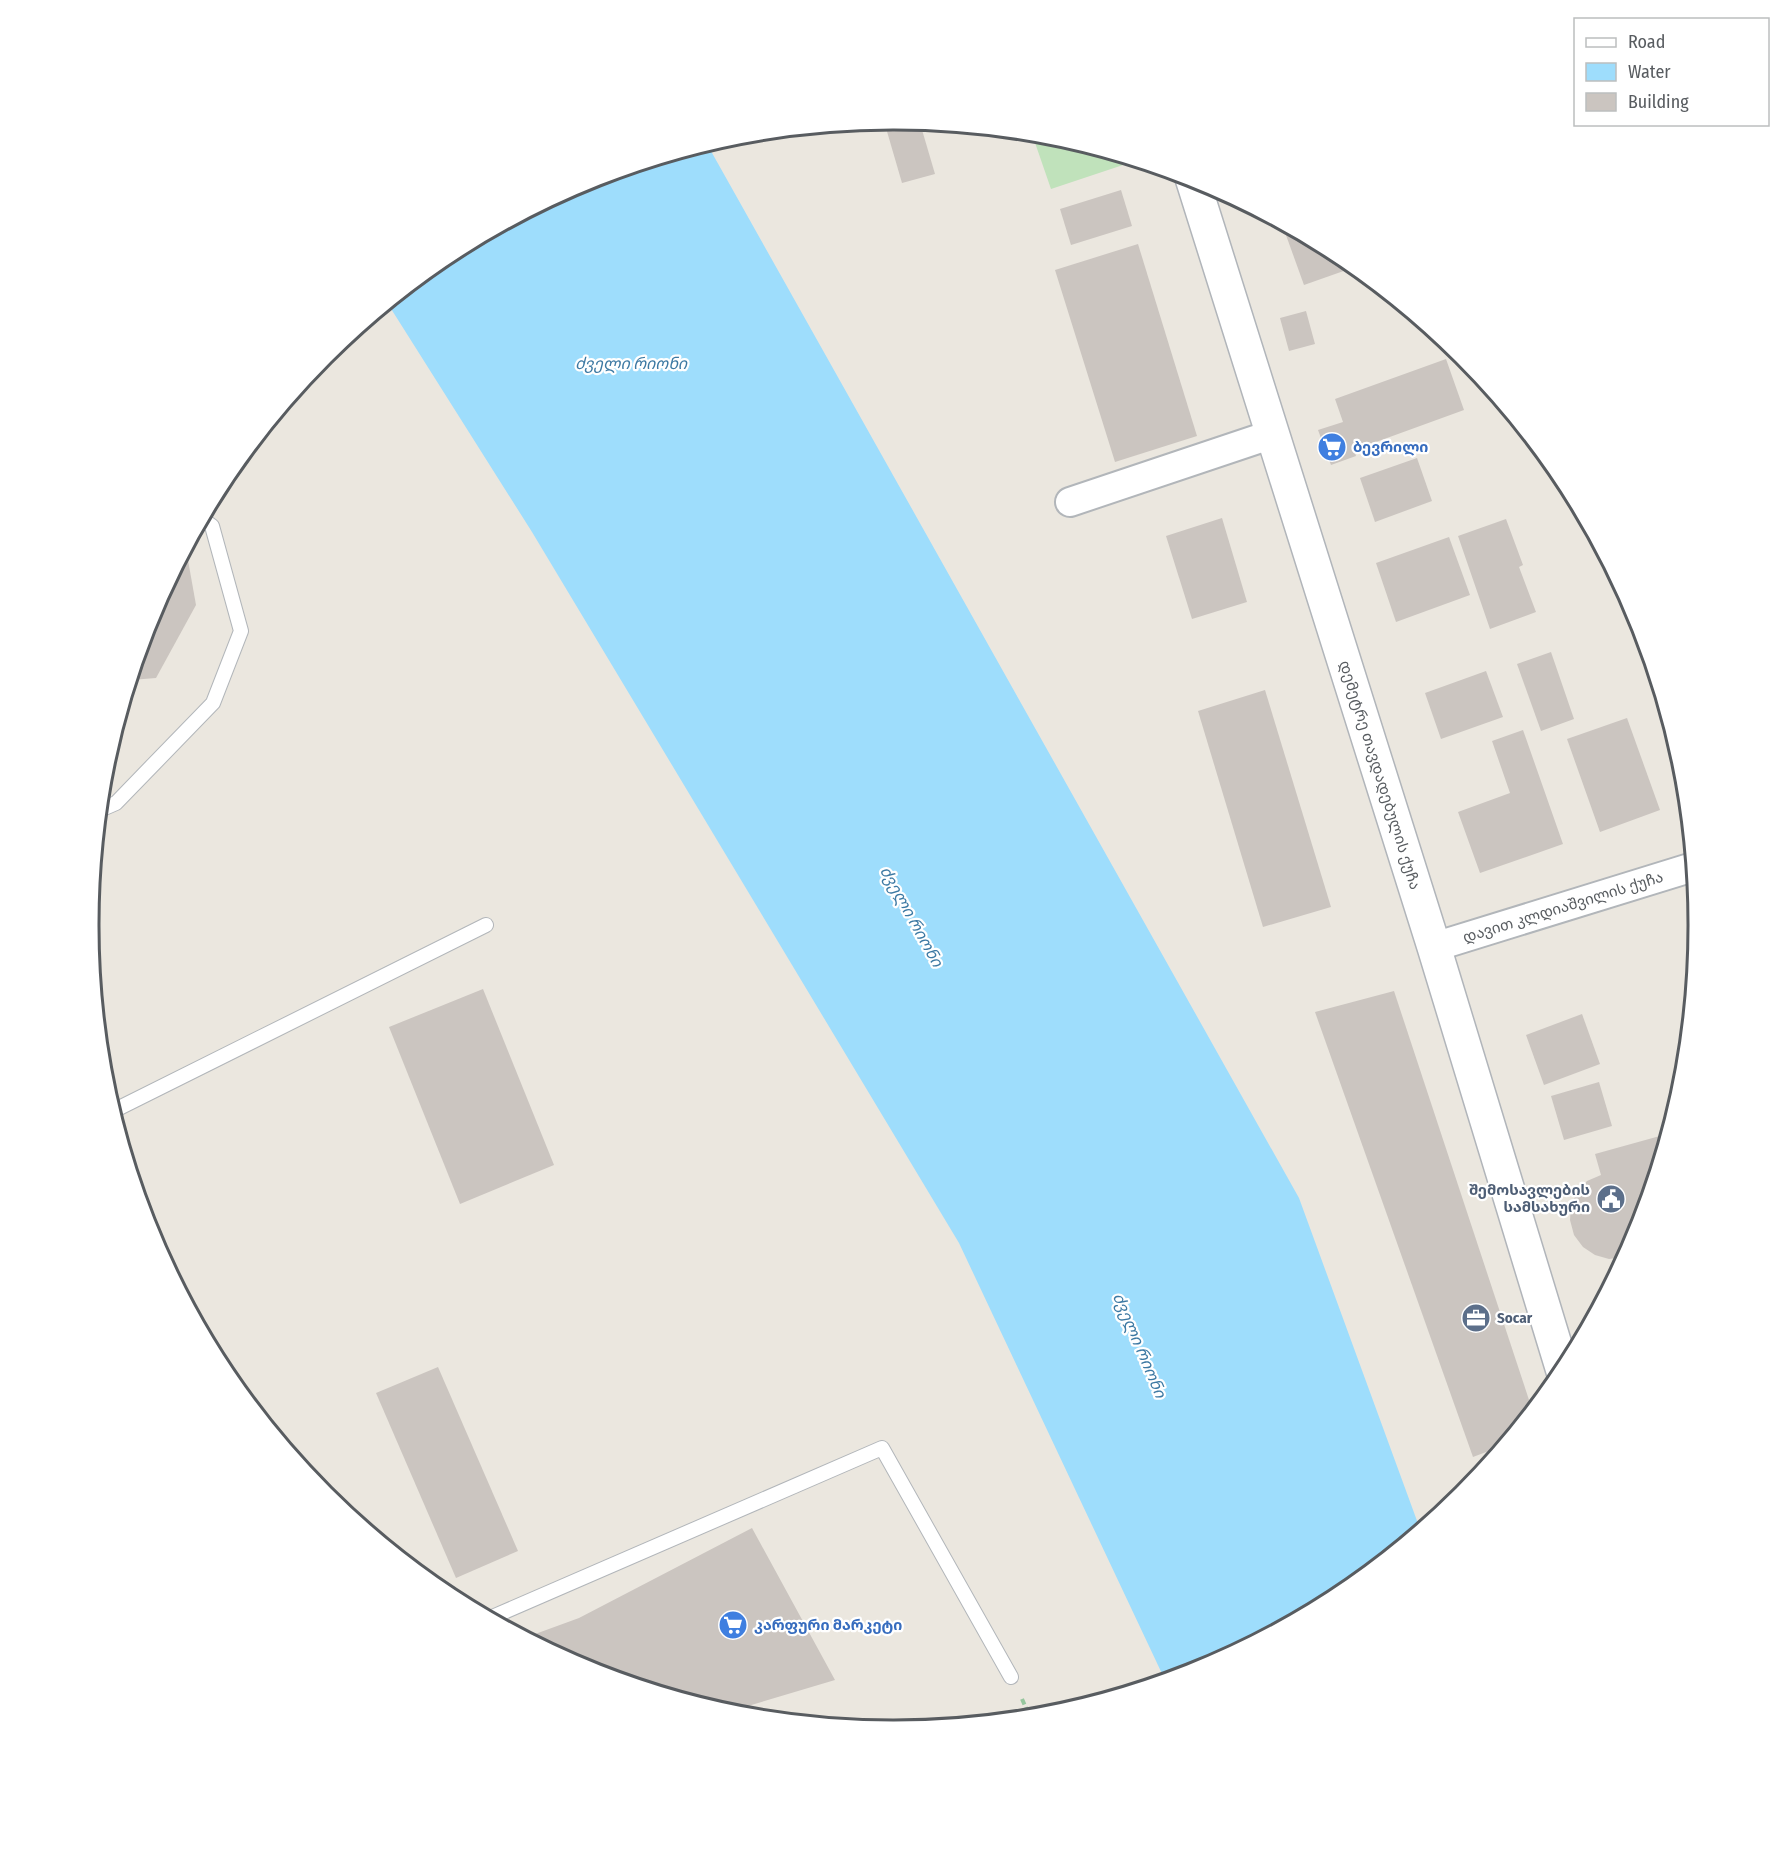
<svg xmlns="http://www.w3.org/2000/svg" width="1787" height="1850" viewBox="0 0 1787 1850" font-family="'Fira Sans Condensed','Noto Sans Georgian',sans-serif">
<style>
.green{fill:#c0e2bb}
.water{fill:#9eddfc}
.building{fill:#cbc5c0}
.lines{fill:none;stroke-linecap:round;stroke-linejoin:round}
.lane-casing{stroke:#b2b6ba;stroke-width:16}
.street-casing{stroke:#b2b6ba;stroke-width:32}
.secondary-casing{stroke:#b1b5ba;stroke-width:36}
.path{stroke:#96c69e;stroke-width:4;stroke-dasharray:6 3;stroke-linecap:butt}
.lane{stroke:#fff;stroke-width:14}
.street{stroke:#fff;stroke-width:28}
.secondary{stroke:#fff;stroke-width:33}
.labels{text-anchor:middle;stroke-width:4.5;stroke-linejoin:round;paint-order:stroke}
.shop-label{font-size:15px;font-weight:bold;fill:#366cbe;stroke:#fff;text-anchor:start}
.street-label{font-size:15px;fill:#585c60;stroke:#fff}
.service-label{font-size:15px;font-weight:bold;fill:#4e5e75;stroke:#fff;text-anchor:end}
.water-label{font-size:16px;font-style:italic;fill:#3c79a3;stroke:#fff}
.rim{fill:none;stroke:#585c60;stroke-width:3}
</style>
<rect width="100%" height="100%" fill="#ebe7df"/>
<path class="green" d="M1032 134 1051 136 1121 157 1123 165 1051 189Z"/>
<path class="water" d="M707 144 1299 1198 1420 1529 1340 1595 1201 1669 1165 1680 959 1243 532 532 388 304 447 255 586 181Z"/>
<g class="building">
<path d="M909 121 920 123 935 174 902 183 886 128Z"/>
<path d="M1121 190 1132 226 1071 245 1060 209Z"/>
<path d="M1282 224 1341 256 1355 267 1304 285Z"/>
<path d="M1138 244 1197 436 1115 462 1055 270Z"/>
<path d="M1306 311 1315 344 1289 351 1280 318Z"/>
<path d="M1446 359 1464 410 1354 450 1356 456 1331 465 1318 430 1343 422 1335 399Z"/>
<path d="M1417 458 1432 501 1375 522 1360 478Z"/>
<path d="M1222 518 1247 602 1192 619 1166 536Z"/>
<path d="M1506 519 1523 565 1519 567 1536 612 1490 629 1458 536Z"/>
<path d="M1449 537 1470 595 1396 622 1376 563Z"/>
<path d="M186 549 196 605 156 678 131 680 150 617Z"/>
<path d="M1551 652 1574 719 1541 731 1517 664Z"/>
<path d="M1486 671 1503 717 1441 739 1425 693Z"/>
<path d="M1265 690 1331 907 1263 927 1198 711Z"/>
<path d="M1627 718 1660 810 1600 832 1567 739Z"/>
<path d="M1523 730 1563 844 1480 873 1458 812 1510 793 1492 741Z"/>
<path d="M483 989 554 1165 460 1204 389 1027Z"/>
<path d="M1394 991 1532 1409 1502 1446 1473 1457 1315 1012Z"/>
<path d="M1582 1014 1600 1064 1544 1085 1526 1035Z"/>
<path d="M1599 1082 1612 1126 1564 1140 1551 1096Z"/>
<path d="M1667 1134 1637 1233 1624 1257 1609 1259 1595 1255 1583 1247 1574 1235 1570 1220 1571 1206 1577 1192 1587 1181 1601 1175 1595 1154Z"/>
<path d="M438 1367 518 1551 456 1578 376 1393Z"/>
<path d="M752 1528 835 1680 728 1712 585 1669 527 1637 579 1618Z"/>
</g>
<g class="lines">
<g class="lane-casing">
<g id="lane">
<path d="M100 810 116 803 213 703 241 631 212 526 202 519"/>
<path d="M113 1111 486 925"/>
<path d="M490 1618 882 1448 1011 1677"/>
</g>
</g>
<g class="street-casing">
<g id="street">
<path d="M1070 502 1273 434"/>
<path id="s1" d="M1434 947 1693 867"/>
</g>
</g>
<g class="secondary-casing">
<g id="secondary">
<path id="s2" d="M1192 178 1434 947 1563 1371"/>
</g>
</g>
<path class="path" d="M1022 1699 1030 1717"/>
<use href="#lane" class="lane"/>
<use href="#street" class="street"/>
<use href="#secondary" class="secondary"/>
</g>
<defs>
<g id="supermarket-disc" transform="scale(1.5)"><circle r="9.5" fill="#3f7fe0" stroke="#fff"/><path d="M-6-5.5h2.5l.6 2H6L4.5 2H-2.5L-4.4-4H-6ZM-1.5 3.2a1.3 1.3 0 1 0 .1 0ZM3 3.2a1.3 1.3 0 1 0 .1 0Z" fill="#fff"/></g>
<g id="civic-disc" transform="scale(1.5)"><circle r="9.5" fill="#5c6f8a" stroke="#fff"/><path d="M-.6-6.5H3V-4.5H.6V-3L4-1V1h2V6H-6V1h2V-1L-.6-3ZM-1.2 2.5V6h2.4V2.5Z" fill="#fff"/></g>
<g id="office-disc" transform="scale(1.5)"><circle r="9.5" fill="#5c6f8a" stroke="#fff"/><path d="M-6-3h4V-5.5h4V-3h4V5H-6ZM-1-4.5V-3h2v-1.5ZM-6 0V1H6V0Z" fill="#fff"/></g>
</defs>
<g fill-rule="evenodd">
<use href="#supermarket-disc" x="1332" y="447"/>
<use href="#civic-disc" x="1611" y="1199"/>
<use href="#office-disc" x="1476" y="1318"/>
<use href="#supermarket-disc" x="733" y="1625"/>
</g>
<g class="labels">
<g class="shop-label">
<text x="1353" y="452">ბევრილი</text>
<text x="754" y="1630">კარფური მარკეტი</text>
</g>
<g class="street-label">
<text dy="5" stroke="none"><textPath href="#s2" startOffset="626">დემეტრე თავდადებულის ქუჩა</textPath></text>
<text dy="5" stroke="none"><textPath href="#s1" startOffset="135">დავით კლდიაშვილის ქუჩა</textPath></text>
</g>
<g class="service-label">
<text x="1590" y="1195">შემოსავლების<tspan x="1590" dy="17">სამსახური</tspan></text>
<text x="1497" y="1323" text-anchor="start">Socar</text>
</g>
<g class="water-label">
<text x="631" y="369">ძველი რიონი</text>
<text transform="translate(912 916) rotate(61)" y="6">ძველი რიონი</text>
<text transform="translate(1140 1345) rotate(67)" y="6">ძველი რიონი</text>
</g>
</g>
<path d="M0 0H1787V1850H0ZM893 130H894A794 794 0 0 1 1688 924V926A794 794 0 0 1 894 1720H893A794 794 0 0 1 99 926V924A794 794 0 0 1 893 130Z" fill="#fff" fill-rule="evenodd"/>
<path class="rim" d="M893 130H894A794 794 0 0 1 1688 924V926A794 794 0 0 1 894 1720H893A794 794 0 0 1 99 926V924A794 794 0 0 1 893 130Z"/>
<rect x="1574" y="18" width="195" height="108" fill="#ffffff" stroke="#bcbebf" stroke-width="1.5"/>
<rect x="1586" y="38" width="30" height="9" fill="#ffffff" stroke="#bcbebf" stroke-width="1.5"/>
<text x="1628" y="48" font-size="18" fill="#585c60">Road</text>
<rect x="1586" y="63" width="30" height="18" fill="#9eddfc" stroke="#bcbebf" stroke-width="1.5"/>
<text x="1628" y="78" font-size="18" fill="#585c60">Water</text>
<rect x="1586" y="93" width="30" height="18" fill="#cbc5c0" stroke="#bcbebf" stroke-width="1.5"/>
<text x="1628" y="108" font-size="18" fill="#585c60">Building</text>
</svg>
